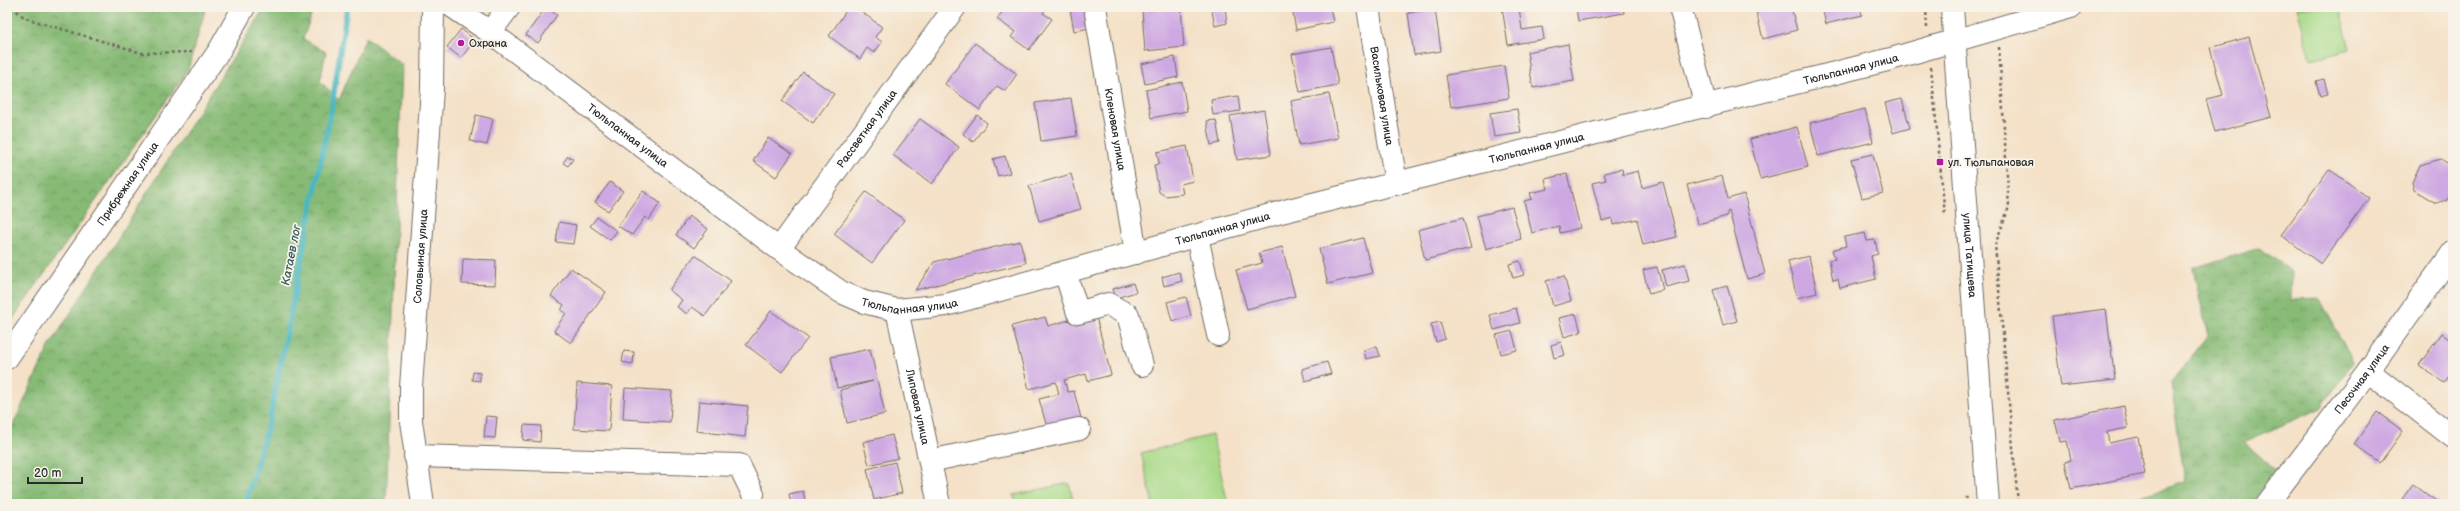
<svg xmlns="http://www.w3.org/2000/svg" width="2460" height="511" viewBox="0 0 2460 511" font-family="'Balsamiq Sans',sans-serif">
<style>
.grass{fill:#a9da89;stroke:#6a825a}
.forest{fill:url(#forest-crowns);stroke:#587250}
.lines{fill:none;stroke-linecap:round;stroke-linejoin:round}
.stream{stroke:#48b7c2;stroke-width:5.5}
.building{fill:#cea8e2}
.minor-casing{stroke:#716b62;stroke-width:24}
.path{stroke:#716b62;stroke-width:2.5;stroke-dasharray:3 3;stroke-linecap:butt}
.minor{stroke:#fff;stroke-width:22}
.poi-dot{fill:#b5179e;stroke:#f7f3e8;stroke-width:1.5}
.labels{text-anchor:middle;stroke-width:3.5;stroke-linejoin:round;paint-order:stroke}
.poi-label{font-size:11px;fill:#2b2b2b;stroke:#f7f3e8;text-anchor:start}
.street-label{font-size:11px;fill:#2b2b2b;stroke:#f7f3e8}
.water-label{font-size:12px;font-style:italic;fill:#355c60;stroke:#f7f3e8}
</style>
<defs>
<pattern id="forest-crowns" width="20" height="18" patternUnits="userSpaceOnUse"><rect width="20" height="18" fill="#86ba75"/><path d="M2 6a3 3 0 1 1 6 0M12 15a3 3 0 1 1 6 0" fill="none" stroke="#6e9760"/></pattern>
</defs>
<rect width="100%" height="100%" fill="#f7f3e8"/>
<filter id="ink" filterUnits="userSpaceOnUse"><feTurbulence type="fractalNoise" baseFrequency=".025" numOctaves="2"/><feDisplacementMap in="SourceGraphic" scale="8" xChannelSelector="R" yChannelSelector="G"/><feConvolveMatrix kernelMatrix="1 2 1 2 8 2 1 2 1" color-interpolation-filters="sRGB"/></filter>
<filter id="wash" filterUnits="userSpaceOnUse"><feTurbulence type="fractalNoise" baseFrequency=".012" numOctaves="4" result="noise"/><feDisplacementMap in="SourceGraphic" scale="16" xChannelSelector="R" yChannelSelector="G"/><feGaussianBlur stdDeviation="0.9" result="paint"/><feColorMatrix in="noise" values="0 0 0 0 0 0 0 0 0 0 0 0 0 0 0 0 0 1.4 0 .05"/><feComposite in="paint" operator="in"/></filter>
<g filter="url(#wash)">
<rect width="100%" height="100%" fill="#f4e1c7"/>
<g class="grass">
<path d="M2297 7H2339L2350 49 2311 59Z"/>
<path d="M1212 435 1228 504H1153L1141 453Z"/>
<path d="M1069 483 1074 504H1016L1014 495Z"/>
</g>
<g class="forest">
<path d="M7 7H206L188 70 7 327Z"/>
<path d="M265 7H314L303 39 326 52 320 81 339 100 366 37 402 65 386 504H7V438L49 347Z"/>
<path d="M2260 248 2292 272 2291 300 2320 299 2353 362 2321 408 2244 442 2276 471 2251 504H2114L2185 482 2171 382 2208 336 2193 268Z"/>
</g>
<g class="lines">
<path class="stream" d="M245 504 269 422 332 105 347 7"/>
</g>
<g id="blocks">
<g class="building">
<path d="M546 7 557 15 538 43 526 35Z"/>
<path d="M847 7H855L882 27 875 37 882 42 874 53 867 48 860 59 829 36 848 8Z"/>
<path d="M1006 7 1046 8 1043 13 1052 19 1029 50 1011 37 1015 32 997 19Z"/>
<path d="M1087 7 1090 28 1074 31 1070 9Z"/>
<path d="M1181 7 1184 47 1145 51 1142 11Z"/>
<path d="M1211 7H1225L1227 23 1215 26Z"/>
<path d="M1292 7H1330L1333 22 1296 30Z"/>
<path d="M1502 7H1519L1522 30 1542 27 1544 39 1508 45Z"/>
<path d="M1576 7H1623L1624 13 1578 21Z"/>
<path d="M1755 7H1791L1797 30 1763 39Z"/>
<path d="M1822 7H1860L1862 15 1826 24Z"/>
<path d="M1435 9 1441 51 1414 55 1408 13Z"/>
<path d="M461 29 475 40 461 58 447 47Z"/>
<path d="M2249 37 2271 117 2215 132 2206 99 2223 95 2210 48Z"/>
<path d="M975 43 1017 74 1005 91 997 86 980 110 945 84Z"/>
<path d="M1568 44 1574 81 1533 88 1527 52Z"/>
<path d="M1331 47 1338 85 1300 92 1292 54Z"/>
<path d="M1175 57 1178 77 1145 84 1141 64Z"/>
<path d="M1504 66 1509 98 1451 107 1446 75Z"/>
<path d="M803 72 834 94 813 123 782 101Z"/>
<path d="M2324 79 2328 94 2320 96 2316 81Z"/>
<path d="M1182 82 1187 111 1151 118 1146 90Z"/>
<path d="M1329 94 1338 138 1299 145 1291 101Z"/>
<path d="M1238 96 1240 111 1213 115 1211 100Z"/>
<path d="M1071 98 1077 136 1041 141 1035 103Z"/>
<path d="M1902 99 1910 128 1893 133 1885 103Z"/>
<path d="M1517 109 1521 133 1494 137 1490 113Z"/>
<path d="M1865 109 1873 142 1818 156 1810 123Z"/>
<path d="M1264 110 1271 155 1237 160 1230 116Z"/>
<path d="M476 115 493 119 487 145 470 141Z"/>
<path d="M977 115 987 123 973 142 963 134Z"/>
<path d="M920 119 959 147 932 184 893 155Z"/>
<path d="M1216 120 1220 143 1211 145 1207 121Z"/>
<path d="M1797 127 1808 167 1760 179 1750 139Z"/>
<path d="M768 138 792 154 776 177 753 161Z"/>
<path d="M1187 146 1193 181 1181 184 1183 194 1165 196 1159 192 1154 165 1159 164 1157 152Z"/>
<path d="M1873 154 1883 193 1862 198 1851 159Z"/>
<path d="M568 156 573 159 568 166 563 163Z"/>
<path d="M1005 156 1010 173 998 176 993 159Z"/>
<path d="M2441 159 2453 167V190L2447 200 2436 203 2414 190 2412 182 2420 165Z"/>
<path d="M1622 169 1623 175 1638 171 1642 188 1663 182 1677 237 1643 245 1637 219 1613 225 1612 218 1602 221 1592 183 1606 180 1604 173Z"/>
<path d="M2329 169 2369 198 2321 264 2281 235Z"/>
<path d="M1071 174 1081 209 1039 221 1029 186Z"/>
<path d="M1567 174 1580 228 1560 233 1559 226 1532 233 1524 201 1532 199 1530 193 1548 189 1545 179Z"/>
<path d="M1722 176 1728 199 1744 194 1765 274 1747 279 1729 211 1727 212V216L1698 224 1687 185Z"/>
<path d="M610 182 623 191 608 211 595 202Z"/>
<path d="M643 191 660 203 649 220 645 217 632 235 618 226Z"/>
<path d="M866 192 904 220 872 263 834 234Z"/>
<path d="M1512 207 1521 239 1486 249 1477 216Z"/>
<path d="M689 216 708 229 694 248 676 235Z"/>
<path d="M597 217 617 231 610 240 590 226Z"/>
<path d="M1463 218 1471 248 1425 260 1418 230Z"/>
<path d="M559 222 576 225 573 244 556 242Z"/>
<path d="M1865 233 1867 241 1875 240 1878 254 1871 256 1876 279 1840 288 1838 279 1833 280 1829 260 1835 259 1832 250 1846 246 1844 237Z"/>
<path d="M1363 238 1372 273 1328 284 1319 249Z"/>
<path d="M1020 241 1026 263 915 290 934 262Z"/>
<path d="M1282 247 1295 296 1247 309 1236 270 1262 263 1259 253Z"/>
<path d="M695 255 731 281 705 316 692 307 687 314 677 307 682 300 669 290Z"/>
<path d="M1809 256 1817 293 1797 298 1788 261Z"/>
<path d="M463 259 496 260 495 285 462 284Z"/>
<path d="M1520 261 1524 275 1513 278 1509 264Z"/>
<path d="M1685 264 1689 281 1666 287 1662 270Z"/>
<path d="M1657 267 1663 290 1649 294 1643 270Z"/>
<path d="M571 268 606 292 571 343 554 331 566 313 561 310 564 305 551 296Z"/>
<path d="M1179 272 1182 281 1164 286 1162 277Z"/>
<path d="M1564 276 1571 301 1553 306 1546 281Z"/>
<path d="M1133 283 1136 292 1116 298 1113 289Z"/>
<path d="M1727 286 1737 321 1723 325 1713 290Z"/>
<path d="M1186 297 1191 316 1172 321 1167 302Z"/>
<path d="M1516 308 1520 323 1494 330 1490 315Z"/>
<path d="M2106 309 2115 380 2061 386 2052 316Z"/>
<path d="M771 311 808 338 782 372 746 345Z"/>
<path d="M1095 313 1111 375 1088 381 1086 374 1064 380 1068 392 1074 391 1082 422 1048 431 1039 399 1059 394 1056 382 1029 389 1012 326 1045 317 1048 326Z"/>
<path d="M1576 314 1581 332 1564 337 1559 318Z"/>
<path d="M1440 322 1445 339 1436 342 1431 324Z"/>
<path d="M1512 331 1517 350 1501 354 1496 335Z"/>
<path d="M2442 333 2453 341V371L2444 383 2419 365Z"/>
<path d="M1561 342 1565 355 1554 358 1551 345Z"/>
<path d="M1377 346 1380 356 1366 359 1364 350Z"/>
<path d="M870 349 885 414 847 423 840 390 873 381 837 388 831 357Z"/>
<path d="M624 351 634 352 633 364 622 362Z"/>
<path d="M1327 362 1331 374 1305 381 1302 369Z"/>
<path d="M473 372 480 373V381L472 380Z"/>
<path d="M577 383 612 386 609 431 574 429Z"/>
<path d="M625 388 672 391 670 422 623 419Z"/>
<path d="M699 401 748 406 745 437 696 431Z"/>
<path d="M2124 406 2128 428 2107 432 2109 443 2138 437 2145 474 2071 489 2065 462 2071 460 2067 441 2060 442 2055 420Z"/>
<path d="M2377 412 2403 431 2380 463 2354 444Z"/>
<path d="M486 416 497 417 495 438 484 437Z"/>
<path d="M524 425 541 426 540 442 523 440Z"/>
<path d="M892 435 898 458 869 465 863 442Z"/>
<path d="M895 462 902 493 874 500 867 469Z"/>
<path d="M2413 484 2440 504H2409L2402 499Z"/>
<path d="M803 491 806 504H791L789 494Z"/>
</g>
</g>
</g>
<g filter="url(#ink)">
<use href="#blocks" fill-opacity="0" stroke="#716b62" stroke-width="1"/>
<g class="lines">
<g class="minor-casing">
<g id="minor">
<path id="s1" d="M453 7 490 32 779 249 841 292 864 302 897 310 946 305 1285 211 1891 59 2071 7"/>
<path id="s2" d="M1095 7 1136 253"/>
<path id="s3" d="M1368 7 1396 184"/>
<path d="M1680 7 1706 107"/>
<path id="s4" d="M1952 7 1988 504"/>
<path d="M490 32 509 7"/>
<path d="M1197 236 1218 335"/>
<path id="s5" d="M779 249 955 7"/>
<path d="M1065 272 1078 313 1108 304 1128 315 1142 365"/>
<path id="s6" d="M897 310 939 504"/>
<path id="s7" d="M7 358 219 51 244 7"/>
<path d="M2368 371 2453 437"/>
<path d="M415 456 739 465 753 494"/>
<path d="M930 461 1079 429"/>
<path id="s8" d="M423 504 411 421V387L432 89 433 7"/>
<path id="s9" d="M2267 504 2368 371 2453 252"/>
</g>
</g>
<g class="path">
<path d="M12 7 25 18 142 53 194 52"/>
<path d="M1926 7 1927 28"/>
<path d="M1999 47 2009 207 1995 245 2018 504"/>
<path d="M1931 67 1945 216"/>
<path d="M1963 504 1967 497"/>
</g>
<use href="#minor" class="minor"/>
</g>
</g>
<g class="poi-dot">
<circle cx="461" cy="43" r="4"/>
<rect x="1936" y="158" width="8" height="8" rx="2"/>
</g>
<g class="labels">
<g class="poi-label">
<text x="469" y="47">Охрана</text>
<text x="1948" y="166">ул. Тюльпановая</text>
</g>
<g class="street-label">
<text dy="4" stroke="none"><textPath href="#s1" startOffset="1525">Тюльпанная улица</textPath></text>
<text dy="4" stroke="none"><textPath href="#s3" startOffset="90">Васильковая улица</textPath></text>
<text dy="4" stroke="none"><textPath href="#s5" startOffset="149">Рассветная улица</textPath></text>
<text dy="4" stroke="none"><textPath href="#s2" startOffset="124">Кленовая улица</textPath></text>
<text dy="4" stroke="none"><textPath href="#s1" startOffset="217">Тюльпанная улица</textPath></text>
<text dy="4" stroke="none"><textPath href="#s1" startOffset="1201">Тюльпанная улица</textPath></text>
<text dy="4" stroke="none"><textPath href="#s7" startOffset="212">Прибрежная улица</textPath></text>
<text dy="4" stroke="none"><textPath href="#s1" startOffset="877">Тюльпанная улица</textPath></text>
<text dy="4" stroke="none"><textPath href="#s8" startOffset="249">Соловьиная улица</textPath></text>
<text dy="4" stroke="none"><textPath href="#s4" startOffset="249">улица Татищева</textPath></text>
<text dy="4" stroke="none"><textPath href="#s1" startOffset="553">Тюльпанная улица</textPath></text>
<text dy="4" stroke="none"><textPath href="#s9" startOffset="157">Песочная улица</textPath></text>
<text dy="4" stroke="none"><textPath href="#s6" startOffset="99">Липовая улица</textPath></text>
</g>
<g class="water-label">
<text transform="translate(291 255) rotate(-79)" y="4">Катаев лог</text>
</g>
</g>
<rect width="2460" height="511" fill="none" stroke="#f7f3e8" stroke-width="24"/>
<path d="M28 477v6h54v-6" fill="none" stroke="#2b2b2b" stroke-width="2"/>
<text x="34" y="477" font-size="12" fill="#2b2b2b" stroke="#f7f3e8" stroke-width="3" paint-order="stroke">20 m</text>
</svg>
